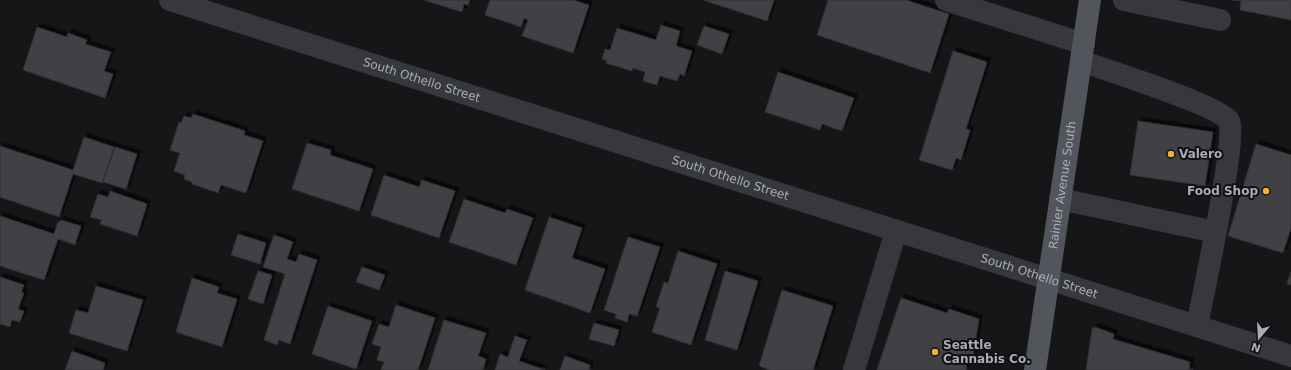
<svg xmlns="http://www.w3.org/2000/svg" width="1291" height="370" viewBox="0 0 1291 370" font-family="'DejaVu Sans',sans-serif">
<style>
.building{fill:#404145;stroke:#303034;filter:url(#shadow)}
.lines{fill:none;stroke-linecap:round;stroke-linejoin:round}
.minor{stroke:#37383d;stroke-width:22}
.major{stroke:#53555c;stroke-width:22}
.poi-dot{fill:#f2b134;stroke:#111113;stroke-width:1.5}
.labels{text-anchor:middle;stroke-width:4;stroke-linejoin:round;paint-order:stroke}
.street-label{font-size:12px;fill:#a8adb8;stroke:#111113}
.poi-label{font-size:12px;font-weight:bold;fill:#a8adb8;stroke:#111113;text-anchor:start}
</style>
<defs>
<filter id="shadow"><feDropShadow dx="3.5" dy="-3.5" stdDeviation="0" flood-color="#0009"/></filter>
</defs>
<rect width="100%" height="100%" fill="#161618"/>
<g class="building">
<path d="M424 0H470L468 5 464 4 462 12Z"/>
<path d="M490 0H573L589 5 573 53 522 36 528 20 524 18 521 27 485 15Z"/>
<path d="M703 0H774L767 21Z"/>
<path d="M828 0H906L949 14 930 73 817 35Z"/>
<path d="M1232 0H1291V20L1240 10 1241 1Z"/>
<path d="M661 25 680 31 676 46 692 51 684 76 680 74 677 81 660 76 657 85 643 81 645 72 633 68 632 71 606 63 607 61 602 59 605 49 610 50 617 28 656 40Z"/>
<path d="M704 26 729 34 722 54 697 45Z"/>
<path d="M37 27 67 37 68 33 87 40 85 44 111 52 104 71 113 74 105 98 23 70Z"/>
<path d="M953 51 987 62 966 129 970 130 961 160 956 158 952 170 919 160Z"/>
<path d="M778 72 854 98 842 131 822 124 820 130 765 112Z"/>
<path d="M193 114 245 131 244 135 263 141 246 193 221 185 218 193 192 184V182L184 179 185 175 174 171 180 153 170 150 179 122 181 123 184 116 191 118Z"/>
<path d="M1138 121 1213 132 1205 186 1130 175Z"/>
<path d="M84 137 114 147 102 183 73 174 59 217 0 197V146L73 170Z"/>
<path d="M307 143 331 150 330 155 373 169 359 211 292 189Z"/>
<path d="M1256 144 1291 155V228L1283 253 1228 236Z"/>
<path d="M115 147 137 154 126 189 103 182Z"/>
<path d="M384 175 419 187 422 180 455 191 439 238 371 215Z"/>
<path d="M110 191 147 204 137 236 100 224 102 220 90 217 98 194 108 197Z"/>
<path d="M464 199 505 213 507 209 533 218 516 265 449 242Z"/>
<path d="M0 216 54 234 58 222H60L61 220 81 226 75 245 58 239 44 280 0 266Z"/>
<path d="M549 217 582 228 572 258 605 269 590 313 525 290Z"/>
<path d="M238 234 266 243 260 264 231 255Z"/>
<path d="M274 235 293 242 287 259 296 262 299 254 317 260 290 344 279 340 277 345 264 340 285 274 263 267Z"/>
<path d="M628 237 660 247 637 316 629 314 627 322 615 318 616 314 604 310Z"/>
<path d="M678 251 717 264 691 345 652 332 660 308 656 307 664 282 668 283Z"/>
<path d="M362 267 385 275 379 290 356 282Z"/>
<path d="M258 271 272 275 263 304 248 299Z"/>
<path d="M725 271 758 281 737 350 705 340Z"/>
<path d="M1291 272V285L1287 284Z"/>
<path d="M0 277 24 285 21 292 24 293 18 309 24 311 20 322 12 320 10 327 0 324Z"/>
<path d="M192 278 219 287 217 293 237 299 222 347 176 332Z"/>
<path d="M96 286 143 300 127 351 69 333 76 310 88 313Z"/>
<path d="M782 290 833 306 813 370H770L759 366Z"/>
<path d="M901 298 947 313 949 309 979 319 973 356 968 354 966 370H877Z"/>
<path d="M396 305 435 318 418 370H381L384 362 377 360 381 347 372 344 379 324 389 327Z"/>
<path d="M328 306 372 321 356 369 312 354Z"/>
<path d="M444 320 486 333 478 356 486 359 483 370H428Z"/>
<path d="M594 323 619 330 614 346 589 339Z"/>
<path d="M1095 327 1114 334 1113 339 1190 362 1189 369 1193 370H1086L1092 329Z"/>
<path d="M515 336 527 340 519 361 545 370H495L500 354 508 357Z"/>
<path d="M72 351 105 363 103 370H65Z"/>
<path d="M565 356 590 365 589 370H560Z"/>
</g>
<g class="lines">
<g class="minor">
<path id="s1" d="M170 0 1291 356"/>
<path d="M946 0 1084 44"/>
<path d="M1124 0 1220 20"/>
<path d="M1081 61C1106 70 1218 105 1229 121 1238 134 1202 300 1197 326"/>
<path d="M1060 199 1215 232"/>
<path d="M854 370 896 231"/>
</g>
<path class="major" id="s2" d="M1035 370 1090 0"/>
</g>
<g class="poi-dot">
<circle cx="1171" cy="154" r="4"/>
<circle cx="1266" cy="191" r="4"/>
<circle cx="935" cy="352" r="4"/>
</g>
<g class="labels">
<g class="street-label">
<text dy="4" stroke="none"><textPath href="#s1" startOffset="264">South Othello Street</textPath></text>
<text dy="4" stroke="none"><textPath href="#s1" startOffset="588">South Othello Street</textPath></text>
<text dy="4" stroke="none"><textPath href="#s2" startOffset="187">Rainier Avenue South</textPath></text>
<text dy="4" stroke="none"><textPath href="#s1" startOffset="912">South Othello Street</textPath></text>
</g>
<g class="poi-label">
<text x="1179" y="158">Valero</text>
<text x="1258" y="195" text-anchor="end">Food Shop</text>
<text x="943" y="349">Seattle<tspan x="943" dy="14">Cannabis Co.</tspan></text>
</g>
</g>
<g transform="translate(1259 338) rotate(198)" stroke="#111113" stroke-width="3" paint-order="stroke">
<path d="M0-3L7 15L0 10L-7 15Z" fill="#a8adb8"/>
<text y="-6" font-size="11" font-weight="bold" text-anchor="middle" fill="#a8adb8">N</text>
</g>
</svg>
